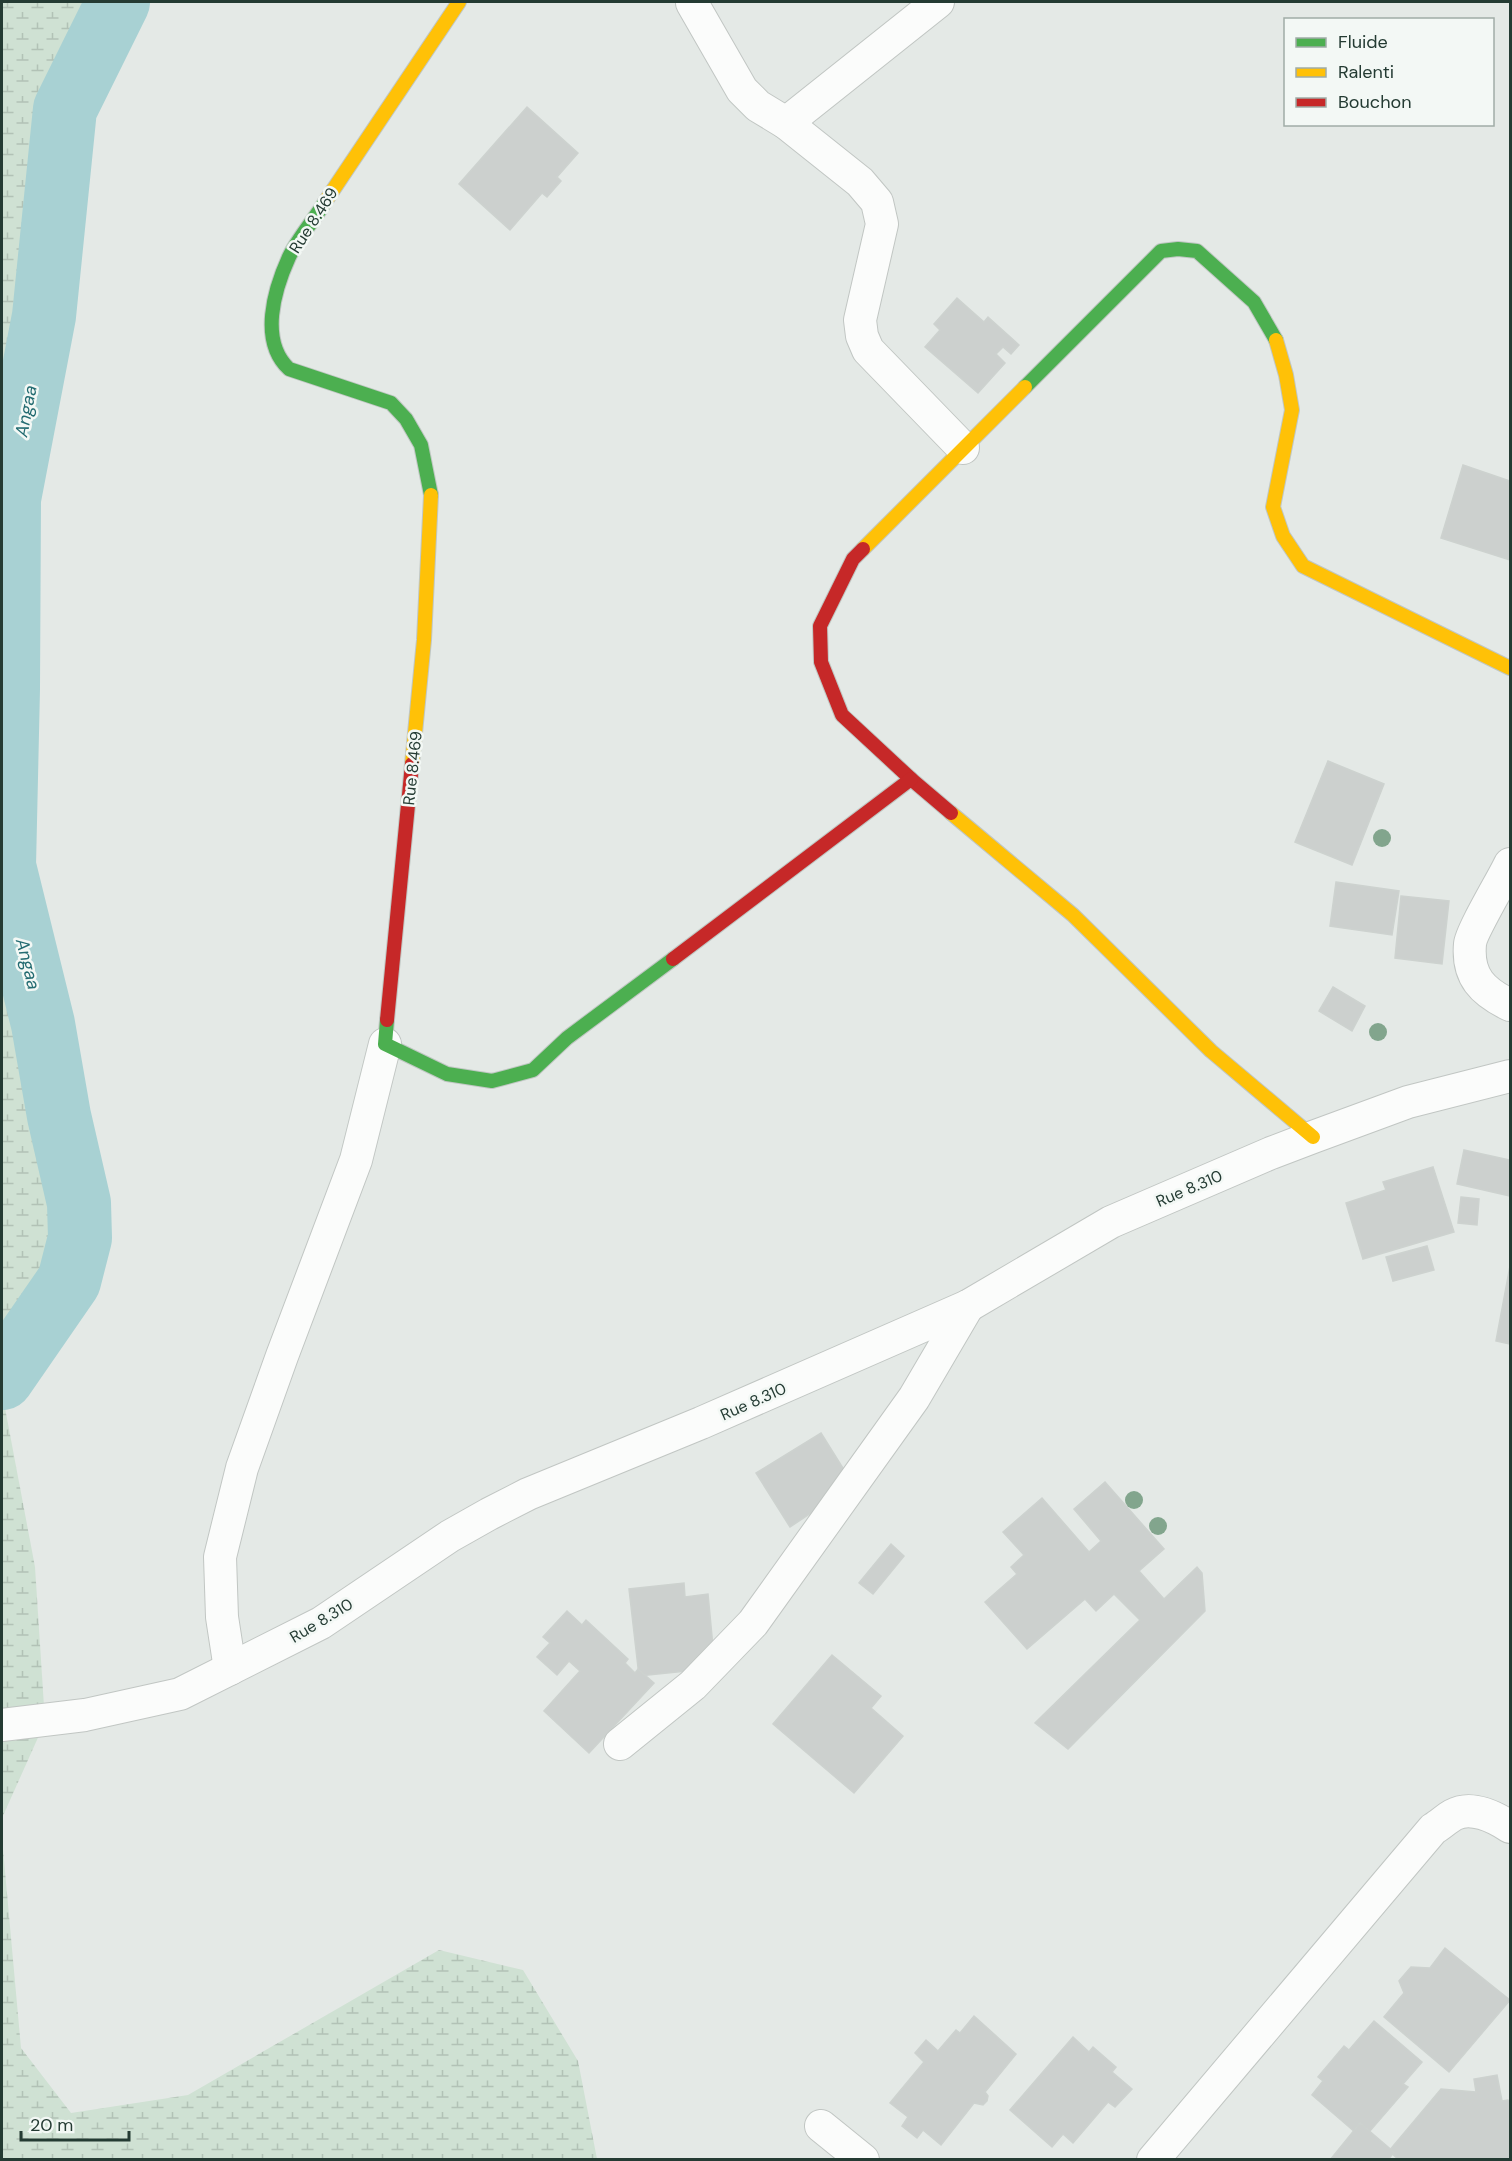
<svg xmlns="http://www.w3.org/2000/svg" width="1512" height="2161" viewBox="0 0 1512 2161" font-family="'DM Sans',sans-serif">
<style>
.wetland{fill:url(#wetland-marsh)}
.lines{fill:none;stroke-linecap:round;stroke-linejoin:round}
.river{stroke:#a8d1d3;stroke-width:64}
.building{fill:#ccd0ce;stroke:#cdd2cf;stroke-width:1.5}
.street-casing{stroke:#c1c6c3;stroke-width:34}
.fast-casing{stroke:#c0c7c3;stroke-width:16}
.slow-casing{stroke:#c0c7c3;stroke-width:16}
.jam-casing{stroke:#c0c7c3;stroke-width:16}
.street{stroke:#fbfcfb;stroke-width:32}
.fast{stroke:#4caf50;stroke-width:14}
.slow{stroke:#ffc107;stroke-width:14}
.jam{stroke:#c62828;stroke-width:14}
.tree{fill:#82a58d}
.labels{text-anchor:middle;stroke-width:5;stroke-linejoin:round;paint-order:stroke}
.street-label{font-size:16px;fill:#243b33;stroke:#f3f8f5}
.water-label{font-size:18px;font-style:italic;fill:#236b71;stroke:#f3f8f5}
</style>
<defs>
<pattern id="wetland-marsh" width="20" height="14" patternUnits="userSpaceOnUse" patternTransform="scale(1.5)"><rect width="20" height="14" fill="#cfe1d3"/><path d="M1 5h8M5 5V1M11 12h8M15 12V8" fill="none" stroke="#b2c2b6"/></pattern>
</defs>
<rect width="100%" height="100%" fill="#e4e9e6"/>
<g class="wetland">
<path d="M2 2H118L65 109 44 316 9 499 8 689 4 866 43 1024 59 1116 79 1203 80 1238 69 1281 28 1348 2 1375Z"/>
<path d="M2 1392 35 1567 45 1722 2 1818Z"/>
<path d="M2 1838 21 2048 71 2113 188 2095 439 1950 523 1970 578 2061 597 2159H2Z"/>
</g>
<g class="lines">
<path class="river" d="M2 1378 69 1281 80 1238 79 1203 59 1116 43 1024 4 866 8 689 9 499 44 316 65 109 118 2"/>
</g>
<g class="building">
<path d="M527 107 578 153 557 177 561 181 547 197 542 193 510 230 459 184Z"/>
<path d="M957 298 984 322 988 317 1019 345 1011 354 1003 347 996 354 1005 363 978 393 925 347 940 330 934 324Z"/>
<path d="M1463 465 1510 481V560L1441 538Z"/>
<path d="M1328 761 1384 784 1352 865 1295 842Z"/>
<path d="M1336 882 1399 891 1392 935 1330 926Z"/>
<path d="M1401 896 1449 901 1442 964 1395 958Z"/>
<path d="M1333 987 1365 1006 1352 1031 1319 1011Z"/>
<path d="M1464 1150 1510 1160V1196L1457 1184Z"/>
<path d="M1433 1167 1454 1232 1363 1259 1346 1203 1386 1190 1383 1182Z"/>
<path d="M1461 1197 1479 1199 1477 1225 1458 1223Z"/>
<path d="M1427 1246 1434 1270 1393 1281 1386 1257Z"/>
<path d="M1510 1266V1344L1496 1341Z"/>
<path d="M821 1433 851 1481 821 1500 823 1505 790 1527 756 1473Z"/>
<path d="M1105 1482 1164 1549 1139 1571 1164 1599 1197 1567 1202 1573 1205 1611 1068 1749 1035 1723 1140 1620 1114 1594 1096 1611 1085 1599 1027 1649 985 1602 1017 1574 1011 1567 1024 1555 1003 1532 1042 1498 1089 1552 1101 1541 1074 1509Z"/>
<path d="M891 1544 904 1556 873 1594 859 1583Z"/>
<path d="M684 1583 685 1597 708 1594 715 1668 639 1676 629 1589Z"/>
<path d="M567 1611 582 1625 586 1620 628 1659 625 1663 635 1673 638 1669 654 1683 589 1753 544 1711 580 1671 569 1661 557 1675 537 1657 550 1643 543 1637Z"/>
<path d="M832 1655 881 1696 871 1708 903 1736 854 1793 773 1724Z"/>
<path d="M1445 1948 1510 2000 1449 2072 1384 2017 1404 1993 1399 1981 1411 1967 1430 1968Z"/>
<path d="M974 2016 1016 2054 985 2092 988 2096 987 2101 983 2105 974 2103 941 2145 923 2130 917 2138 902 2126 908 2117 890 2103 924 2062 915 2053 926 2040 938 2051 956 2030 960 2033Z"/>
<path d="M1374 2021 1422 2062 1403 2084 1408 2087 1363 2139 1312 2095 1323 2081 1318 2077 1344 2046 1349 2050Z"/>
<path d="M1073 2037 1089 2052 1093 2047 1116 2067 1112 2072 1132 2089 1115 2107 1108 2102 1073 2143 1063 2134 1052 2147 1010 2110Z"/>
<path d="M1497 2075 1502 2101 1508 2100 1510 2102V2160H1399L1389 2151 1441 2089 1476 2092 1474 2079Z"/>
<path d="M1360 2123 1394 2152 1388 2160H1330Z"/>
</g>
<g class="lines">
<g class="street-casing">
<g id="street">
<path d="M692 3 742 90 758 106 786 123 860 182 877 202 882 224 860 320 862 336 868 350 963 448"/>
<path d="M786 123 938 2"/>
<path d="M1510 864C1503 879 1471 932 1470 944 1467 977 1483 992 1510 1005"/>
<path d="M230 1669 222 1617 220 1557 242 1468 282 1356 356 1160 385 1044"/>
<path d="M2 1725 85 1715 180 1694 321 1623 450 1536 489 1514 528 1494 701 1423 968 1306 1111 1222 1271 1153 1313 1137 1408 1102 1510 1076"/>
<path d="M620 1744 693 1685 753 1623 914 1398 968 1306"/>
<path d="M821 2126 863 2160"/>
<path d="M1153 2160 1433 1829C1440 1825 1446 1819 1453 1815 1471 1805 1495 1817 1510 1827"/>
</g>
</g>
<g class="fast-casing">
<g id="fast">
<path d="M325 202C314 220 298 238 289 257 274 290 259 341 289 369L391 403 406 419 421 445 431 495"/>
<path d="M1025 387 1161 251 1178 249 1197 251 1254 302 1276 340"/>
<path d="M387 1020 385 1044 447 1074 492 1081 533 1070 567 1038 673 959"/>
</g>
</g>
<g class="slow-casing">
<g id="slow">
<path d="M325 202 459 2"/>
<path d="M1276 340 1286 375 1292 410 1273 507 1283 536 1303 566 1510 668"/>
<path d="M863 549 1025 387"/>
<path d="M412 764 424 640 431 495"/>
<path d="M951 813 1073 915 1211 1051 1313 1137"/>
</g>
</g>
<g class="jam-casing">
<g id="jam">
<path d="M863 549 853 559 820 626 821 662 842 715 911 779 951 813"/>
<path d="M673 959 911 779"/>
<path d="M387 1020 412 764"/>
</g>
</g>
<use href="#street" class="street"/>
<use href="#fast" class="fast"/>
<use href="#slow" class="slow"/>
<use href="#jam" class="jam"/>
</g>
<g class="tree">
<circle cx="1382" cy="838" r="9"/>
<circle cx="1378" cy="1032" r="9"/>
<circle cx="1134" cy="1500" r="9"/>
<circle cx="1158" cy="1526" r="9"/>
</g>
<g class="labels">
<g class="street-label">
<text transform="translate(313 220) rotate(-57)" y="6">Rue 8.469</text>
<text transform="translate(412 768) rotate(-84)" y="6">Rue 8.469</text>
<text transform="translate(1189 1188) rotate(-23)" y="6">Rue 8.310</text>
<text transform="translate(753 1401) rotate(-24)" y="6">Rue 8.310</text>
<text transform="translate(321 1620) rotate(-31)" y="6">Rue 8.310</text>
</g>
<g class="water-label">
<text transform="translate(26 411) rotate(-79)" y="6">Angaa</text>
<text transform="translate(28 964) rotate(76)" y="6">Angaa</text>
</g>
</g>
<rect width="1512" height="2161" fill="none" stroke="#243b33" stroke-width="6"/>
<rect x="1284" y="18" width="210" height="108" fill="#f3f8f5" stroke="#a0aca7" stroke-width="1.5"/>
<rect x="1296" y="38" width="30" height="9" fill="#4caf50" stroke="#a0aca7" stroke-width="1.5"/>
<text x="1338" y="48" font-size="18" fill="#243b33">Fluide</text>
<rect x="1296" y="68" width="30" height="9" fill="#ffc107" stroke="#a0aca7" stroke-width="1.5"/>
<text x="1338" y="78" font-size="18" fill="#243b33">Ralenti</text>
<rect x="1296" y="98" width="30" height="9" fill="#c62828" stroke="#a0aca7" stroke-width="1.5"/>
<text x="1338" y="108" font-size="18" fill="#243b33">Bouchon</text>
<path d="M21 2131v9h108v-9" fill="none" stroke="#243b33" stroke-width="3"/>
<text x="30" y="2131" font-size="18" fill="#243b33" stroke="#f3f8f5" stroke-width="4.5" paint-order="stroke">20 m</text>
</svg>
